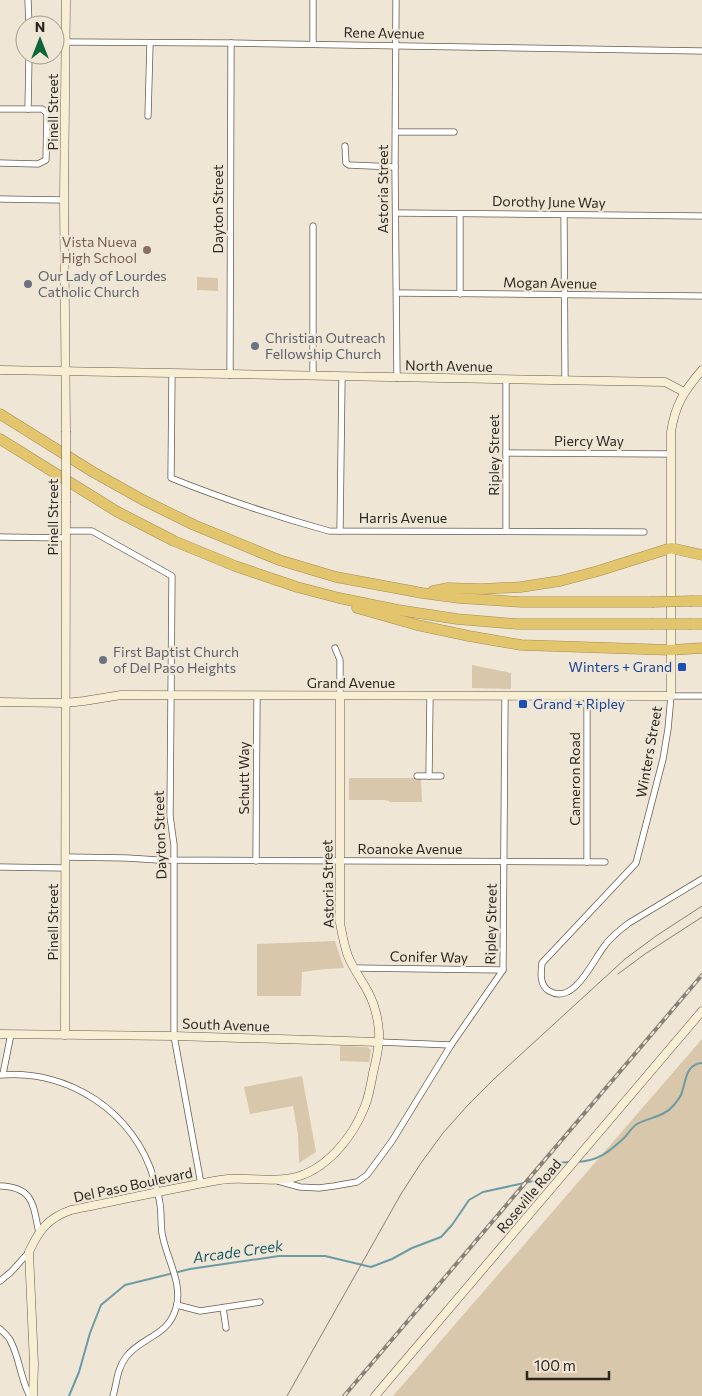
<svg xmlns="http://www.w3.org/2000/svg" width="702" height="1396" viewBox="0 0 702 1396" font-family="Commissioner,sans-serif">
<style>
.green{fill:#d8c7aa}
.lines{fill:none;stroke-linecap:round;stroke-linejoin:round}
.stream{stroke:#6b9ca5;stroke-width:2}
.street-casing{stroke:#655d4e;stroke-width:7}
.secondary-casing{stroke:#655d4e;stroke-width:9}
.highway-casing{stroke:#a38e53;stroke-width:11}
.street{stroke:#fff;stroke-width:5.5}
.secondary{stroke:#f7eed3;stroke-width:8}
.highway{stroke:#e3c56d;stroke-width:10}
.tram{stroke:#878176;stroke-width:1}
.rail-casing{stroke:#878176;stroke-width:4}
.rail{stroke:#f0e6d6;stroke-width:2;stroke-dasharray:5.5;stroke-linecap:butt}
.secondary-bridge-casing{stroke:#655d4e;stroke-width:9;stroke-linecap:butt}
.highway-bridge-casing{stroke:#a38e53;stroke-width:11;stroke-linecap:butt}
.secondary-bridge{stroke:#f7eed3;stroke-width:8}
.highway-bridge{stroke:#e3c56d;stroke-width:10}
.education-dot{fill:#8d6e63;stroke:#f0e6d6;stroke-width:2}
.worship-dot{fill:#6b7280;stroke:#f0e6d6;stroke-width:2}
.transit-dot{fill:#1a4fb4;stroke:#f0e6d6;stroke-width:2}
.labels{text-anchor:middle;stroke-width:4.5;stroke-linejoin:round;paint-order:stroke}
.street-label{font-size:14px;fill:#2b2822;stroke:#f0e6d6}
.education-label{font-size:14px;fill:#785e54;stroke:#f0e6d6;text-anchor:end}
.worship-label{font-size:14px;fill:#5b616d;stroke:#f0e6d6;text-anchor:start}
.transit-label{font-size:14px;fill:#164399;stroke:#f0e6d6;text-anchor:end}
.water-label{font-size:15px;font-style:italic;fill:#195d68;stroke:#f0e6d6}
</style>
<rect width="100%" height="100%" fill="#f0e6d6"/>
<g class="green">
<path d="M197 277 218 278V291L197 290Z"/>
<path d="M472 665 511 673V689L472 688Z"/>
<path d="M349 778H421L422 802H389V801L384 800H349Z"/>
<path d="M335 941 344 968 325 969 302 972 301 996H257V944Z"/>
<path d="M702 1039V1396H393Z"/>
<path d="M340 1046 367 1047 371 1050 369 1062 340 1061Z"/>
<path d="M302 1076 316 1152 299 1163 298 1134 293 1106 250 1114 244 1087Z"/>
</g>
<g class="lines">
<g class="stream">
<path d="M577 1162C598 1161 609 1152 624 1138 628 1134 632 1127 637 1124 650 1117 664 1117 674 1105 677 1101 681 1097 682 1092 686 1080 686 1064 702 1063"/>
<path d="M69 1396 79 1372 90 1333 101 1305 125 1285 190 1269 279 1256H325L371 1267 392 1259 412 1248 441 1237 452 1225 469 1200 483 1192 538 1180 556 1163 570 1162"/>
</g>
<g class="street-casing">
<g id="street">
<path d="M28 0 29 25"/>
<path d="M396 0 395 167 397 378"/>
<path d="M66 42 231 43 702 51"/>
<path d="M313 44V0"/>
<path d="M0 109H42L47 113 46 160 38 164 0 163"/>
<path d="M28 109 29 55"/>
<path d="M148 116 150 43"/>
<path d="M396 132H454"/>
<path d="M345 146 346 163 349 165 395 167"/>
<path d="M0 199 64 200"/>
<path d="M396 213 702 216"/>
<path d="M460 214V294"/>
<path d="M564 215 565 380"/>
<path d="M313 226V376"/>
<path d="M397 293 702 296"/>
<path d="M172 374 171 478C223 499 275 516 329 531L644 532"/>
<path d="M230 375 231 43"/>
<path d="M506 453 671 454"/>
<path d="M66 531H92L172 576 170 816 174 845V1036L201 1184"/>
<path d="M340 531 342 377"/>
<path d="M506 531V379"/>
<path d="M0 537 66 538"/>
<path d="M335 648 340 660V696"/>
<path d="M702 696H671L668 729 663 759 636 863 542 963C541 972 539 985 549 991 575 1006 593 959 606 944 612 936 621 929 629 923L702 879"/>
<path d="M417 776H441"/>
<path d="M429 776 430 696"/>
<path d="M65 857 127 858 158 860 605 862"/>
<path d="M256 861 257 696"/>
<path d="M587 862V696"/>
<path d="M0 867 65 868"/>
<path d="M354 968 503 970"/>
<path d="M379 1042 451 1045"/>
<path d="M3 1074 11 1034"/>
<path d="M0 1075C69 1069 134 1112 154 1179 156 1187 159 1196 160 1204 162 1216 160 1227 163 1238 168 1261 183 1285 176 1308 168 1337 142 1336 126 1357 117 1369 117 1382 113 1396"/>
<path d="M278 1181 300 1187 319 1188 334 1186 357 1182 367 1175 392 1141 451 1045 503 970 505 696"/>
<path d="M0 1186C34 1187 33 1205 39 1233"/>
<path d="M0 1281 11 1272 29 1252"/>
<path d="M177 1305 200 1311 260 1302"/>
<path d="M223 1308 226 1328"/>
<path d="M0 1329C3 1332 8 1336 10 1340 20 1358 20 1379 30 1396"/>
</g>
</g>
<g class="secondary-casing">
<g id="secondary">
<path d="M66 0 64 200 66 431"/>
<path d="M0 370 665 382 684 392"/>
<path d="M0 702 65 703 84 701 121 695 671 696V432C675 405 684 391 702 370"/>
<path d="M0 1034 174 1036 379 1042"/>
<path d="M65 1035 66 503"/>
<path d="M33 1396 34 1364 29 1252C39 1230 48 1218 71 1210 121 1200 170 1189 220 1180 244 1176 268 1183 292 1178 326 1171 353 1137 365 1106 369 1096 371 1084 373 1073 376 1060 380 1046 379 1032 378 1018 375 1005 368 992 362 980 353 969 348 956 344 945 342 934 340 923V696"/>
<path d="M375 1396 702 1011"/>
</g>
</g>
<g class="highway-casing">
<g id="highway">
<path d="M0 414 93 472 143 500 194 525 279 560 336 577 422 593 459 598 521 602H652"/>
<path d="M0 439 116 511 174 541 235 566 297 587 339 598 398 610 457 619 517 624H651"/>
<path d="M433 591 448 588 482 589 521 587 560 581 598 571 671 548 702 555"/>
<path d="M692 601H702"/>
<path d="M357 608 417 625 469 636 521 645 671 650 702 648"/>
<path d="M691 624H702"/>
</g>
</g>
<use href="#street" class="street"/>
<use href="#secondary" class="secondary"/>
<use href="#highway" class="highway"/>
<g class="tram">
<path d="M618 974 645 954 702 917"/>
<path d="M287 1396 401 1194 421 1163 443 1133 468 1105 494 1079 625 959 656 936 702 906"/>
</g>
<g class="rail-casing">
<path id="rail" d="M344 1396 702 975"/>
</g>
<use href="#rail" class="rail"/>
<g class="secondary-bridge-casing">
<path id="secondary-bridge" d="M66 431V503"/>
</g>
<g class="highway-bridge-casing">
<g id="highway-bridge">
<path d="M652 602 692 601"/>
<path d="M651 624H691"/>
</g>
</g>
<use href="#secondary-bridge" class="secondary-bridge"/>
<use href="#highway-bridge" class="highway-bridge"/>
</g>
<circle class="education-dot" cx="147" cy="250" r="5"/>
<g class="worship-dot">
<circle cx="28" cy="284" r="5"/>
<circle cx="255" cy="346" r="5"/>
<circle cx="103" cy="660" r="5"/>
</g>
<g class="transit-dot">
<rect x="677" y="662" width="10" height="10" rx="2.5"/>
<rect x="518" y="699" width="10" height="10" rx="2.5"/>
</g>
<g class="labels">
<g class="street-label">
<text transform="translate(384 33) rotate(1)" y="5">Rene Avenue</text>
<text transform="translate(53 112) rotate(-90)" y="5">Pinell Street</text>
<text transform="translate(383 189) rotate(-90)" y="5">Astoria Street</text>
<text transform="translate(549 202) rotate(1)" y="5">Dorothy June Way</text>
<text transform="translate(218 209) rotate(-90)" y="5">Dayton Street</text>
<text transform="translate(550 283) rotate(1)" y="5">Mogan Avenue</text>
<text transform="translate(449 366) rotate(1)" y="5">North Avenue</text>
<text x="589" y="446">Piercy Way</text>
<text transform="translate(494 455) rotate(-90)" y="5">Ripley Street</text>
<text transform="translate(53 517) rotate(-90)" y="5">Pinell Street</text>
<text x="403" y="523">Harris Avenue</text>
<text x="351" y="688">Grand Avenue</text>
<text transform="translate(649 752) rotate(-80)" y="5">Winters Street</text>
<text transform="translate(244 778) rotate(-90)" y="5">Schutt Way</text>
<text transform="translate(575 779) rotate(-90)" y="5">Cameron Road</text>
<text transform="translate(160 835) rotate(-92)" y="5">Dayton Street</text>
<text x="410" y="854">Roanoke Avenue</text>
<text transform="translate(328 884) rotate(-91)" y="5">Astoria Street</text>
<text transform="translate(53 922) rotate(-90)" y="5">Pinell Street</text>
<text transform="translate(491 924) rotate(-89)" y="5">Ripley Street</text>
<text transform="translate(429 957) rotate(1)" y="5">Conifer Way</text>
<text transform="translate(226 1025) rotate(2)" y="5">South Avenue</text>
<text transform="translate(133 1185) rotate(-12)" y="5">Del Paso Boulevard</text>
<text transform="translate(529 1196) rotate(-50)" y="5">Roseville Road</text>
</g>
<g class="education-label">
<text x="137" y="247">Vista Nueva<tspan x="137" dy="16">High School</tspan></text>
</g>
<g class="worship-label">
<text x="38" y="281">Our Lady of Lourdes<tspan x="38" dy="16">Catholic Church</tspan></text>
<text x="265" y="343">Christian Outreach<tspan x="265" dy="16">Fellowship Church</tspan></text>
<text x="113" y="657">First Baptist Church<tspan x="113" dy="16">of Del Paso Heights</tspan></text>
</g>
<g class="transit-label">
<text x="672" y="672">Winters + Grand</text>
<text x="533" y="709" text-anchor="start">Grand + Ripley</text>
</g>
<g class="water-label">
<text transform="translate(238 1252) rotate(-8)" y="5">Arcade Creek</text>
</g>
</g>
<g transform="translate(40 40)"><circle r="24" fill="#f0e6d6" stroke="#a19a8e"/>
<path d="M0-4L9 19L0 12L-9 19Z" fill="#0d6639"/>
<text y="-8" font-size="14" font-weight="bold" text-anchor="middle" fill="#2b2822">N</text>
</g>
<path d="M527 1371v8h82v-8" fill="none" stroke="#2b2822" stroke-width="2.5"/>
<text x="534" y="1371" font-size="15" fill="#2b2822" stroke="#f0e6d6" stroke-width="4" paint-order="stroke">100 m</text>
</svg>
